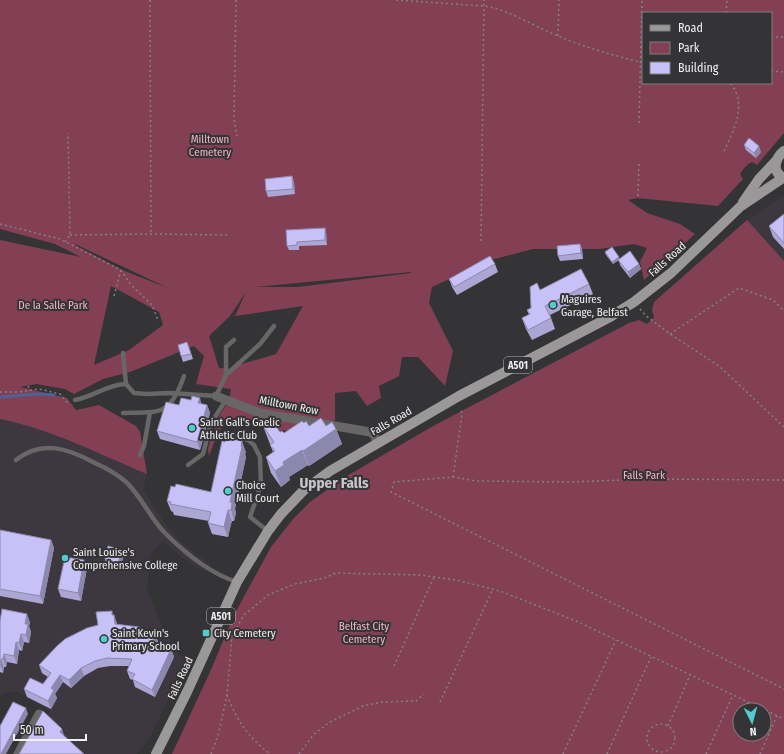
<svg xmlns="http://www.w3.org/2000/svg" width="784" height="754" viewBox="0 0 784 754" font-family="'Fira Sans Condensed',sans-serif">
<style>
.built{fill:#3d3840}
.green{fill:#834054;fill-rule:evenodd}
.lines{fill:none;stroke-linecap:round;stroke-linejoin:round}
.stream{stroke:#4c629b;stroke-width:3}
.path{stroke:#828183;stroke-width:1.5;stroke-dasharray:2 3;stroke-linecap:butt}
.lane{stroke:#686667;stroke-width:4.5}
.street{stroke:#686667;stroke-width:9}
.primary{stroke:#9b989a;stroke-width:10}
.wall{fill:#aca6d4}
.shaded-wall{fill:#8c87ad}
.building{fill:#c8c1f7;stroke:#8c87ad}
.poi-dot{fill:#52cdcd;stroke:#343335;stroke-width:1.5}
.labels{text-anchor:middle;stroke-width:4;stroke-linejoin:round;paint-order:stroke}
.shield{fill:#343335;stroke:#b8b7b9;stroke-width:1}
.shield-label{font-size:10px;font-weight:bold;fill:#f0eff1}
.park-label{font-size:11px;fill:#f4b6c5;stroke:#343335}
.street-label{font-size:11px;fill:#f0eff1;stroke:#343335}
.poi-label{font-size:11px;fill:#f0eff1;stroke:#343335;text-anchor:start}
.district-label{font-size:15px;font-weight:bold;fill:#c7c5c8;stroke:#343335}
</style>
<rect width="100%" height="100%" fill="#343335"/>
<g class="built">
<path d="M784 195V261L747 220Z"/>
<path d="M0 419 66 431 105 449 147 474 143 490 166 525 179 541 211 565 207 572 189 563 163 541 151 553 147 587 159 621 179 655 188 659 151 735 137 754H83L65 737 66 736 47 716 50 711 16 691 2 694 0 697Z"/>
</g>
<g class="green">
<path d="M0 0H784V133L757 165 752 162C747 164 743 169 740 174L743 179 718 206 637 198 628 200 647 213 680 224 695 234 644 280 640 262 647 248 634 244 599 249H533L491 260 432 287 429 303 453 351 445 386 418 357H402L399 376 379 386 381 398 367 406 356 391 335 393V420L321 429 273 431 255 421 249 420H233L225 424 218 432 209 456 208 449 211 438 219 416 229 401 231 389 196 384 204 356 194 346 130 372 103 379 74 394 65 389 36 384 20 387 67 398 76 410 99 405 136 426 140 432 147 474C99 454 51 429 0 419V240L81 257 55 244 0 229ZM643 13H771V83H643ZM75 245V244L168 288 122 270ZM411 273 298 287H256L411 272ZM111 286 159 312 163 325 129 350 94 365ZM246 292 235 316 303 306 276 354 235 366V369L219 368 209 336 230 316Z"/>
<path d="M747 220 784 261V754H172L210 672 234 615 271 547 293 519 310 502 345 477 435 425 629 323 639 320 647 324 654 317 652 310 654 302ZM740 710H764V734H740Z"/>
</g>
<g class="lines">
<path class="stream" d="M0 397 39 394 54 395"/>
<g class="path">
<path d="M150 0 151 234"/>
<path d="M236 0 234 119 237 136"/>
<path d="M396 0 484 6C510 10 533 26 558 36 584 47 612 55 640 62"/>
<path d="M726 13 727 0"/>
<path d="M558 36 559 0"/>
<path d="M771 37H784"/>
<path d="M771 71 784 72"/>
<path d="M639 123 642 0"/>
<path d="M724 151C734 130 748 103 730 83"/>
<path d="M638 196 639 163"/>
<path d="M0 224 60 239 121 270 131 285 152 305 157 318 155 321"/>
<path d="M70 235 151 234 228 235"/>
<path d="M481 241 484 0"/>
<path d="M65 242 70 235 68 133"/>
<path d="M114 296 121 270"/>
<path d="M640 309 645 315 670 334 719 366 784 427"/>
<path d="M670 334 739 288 773 300 784 311"/>
<path d="M28 386 30 391"/>
<path d="M0 392H19L39 389 60 394 67 402 69 401"/>
<path d="M453 477 462 414 461 409"/>
<path d="M784 480 646 479 572 482 476 481 453 477 394 482 391 492 784 689"/>
<path d="M394 666 434 577"/>
<path d="M227 695C238 722 247 736 270 754"/>
<path d="M440 702 493 589"/>
<circle cx="661" cy="738" r="14"/>
<path d="M668 726 690 675"/>
<path d="M211 754 218 736 227 695 232 636 244 615 268 595 295 584 324 578 336 573 420 575 456 580 500 591 576 621 784 719"/>
<path d="M299 754 314 734 330 722 363 706 382 702 416 701 424 694"/>
<path d="M563 754 616 640"/>
<path d="M607 754 651 657"/>
<path d="M706 754 733 695"/>
<path d="M760 754 777 716"/>
</g>
<g class="lane">
<path d="M123 353 126 384"/>
<path d="M226 375V347L234 340"/>
<path d="M75 400C93 397 108 384 126 384L134 393 146 394 170 393 216 396 226 375 260 344 274 326"/>
<path d="M123 413C161 412 170 416 184 376"/>
<path d="M229 434 248 440 254 445 260 457 261 485 250 517 268 531"/>
<path d="M140 455 144 446 150 412"/>
<path d="M16 460C42 439 69 449 95 463 106 468 117 474 126 482 142 497 150 518 165 533 184 552 211 574 237 582"/>
<path d="M188 465 203 454 211 423 226 400"/>
</g>
<g class="street">
<path d="M216 396 260 413 370 432 374 435 378 443"/>
<path d="M18 754 39 714"/>
</g>
<g class="primary">
<path d="M784 151C775 158 771 172 784 178"/>
<path d="M743 202 759 179 776 161"/>
<path d="M156 754 187 692 237 582 268 531 281 514 303 491 330 471 459 396 610 317 634 302 671 273 741 206 783 178"/>
</g>
</g>
<g class="wall">
<path d="M744 145 761 152 756 158 746 150Z"/>
<path d="M292 176 294 182 295 194 268 197 266 191Z"/>
<path d="M784 214V249L773 237 769 226Z"/>
<path d="M325 228 326 232 327 245 299 246V250H289L287 246Z"/>
<path d="M580 244 582 249 583 259 560 261 558 256Z"/>
<path d="M605 252 619 257V259L639 264 641 269 630 278 620 265 619 260 613 264 606 255Z"/>
<path d="M495 264 498 272 457 295 452 287 449 279Z"/>
<path d="M589 284 593 294 550 315 555 329 532 340 526 329 522 318 529 315 527 310 531 308 540 290Z"/>
<path d="M189 347 193 359 183 362 181 356Z"/>
<path d="M202 404 207 405 210 413 200 450 160 439 157 431 179 405Z"/>
<path d="M304 423 309 426H326L336 429 342 444 309 466 308 465 289 477 290 480 281 487 271 473 266 457 273 452 263 426 280 432 284 433Z"/>
<path d="M225 442 246 452 245 454 246 457 235 509 236 513 234 521H232L231 524 228 537 212 534 208 523 209 521 174 515 173 512 171 511 167 501 211 492Z"/>
<path d="M0 530 51 540 54 548 43 604 0 596Z"/>
<path d="M124 555 120 568 106 564 105 559Z"/>
<path d="M87 568 81 601 61 597 58 589Z"/>
<path d="M113 615H114L117 625 155 634 158 642 171 649 174 657 155 697 135 687 133 680 130 679 127 671 129 666H110L98 668 84 676 71 688 63 682 55 694 57 698 51 709 27 697 24 689 43 684 48 677 42 673 39 665Z"/>
<path d="M0 621 30 622 29 626 31 632 29 643 24 642 22 651 19 650 17 664 7 662 6 667H4L3 673 0 672Z"/>
</g>
<g class="shaded-wall">
<path d="M759 146 761 152 756 158 754 153Z"/>
<path d="M292 176 294 182 295 194 293 189Z"/>
<path d="M325 228 326 232 327 245 325 240Z"/>
<path d="M580 244 582 249 583 259 581 253Z"/>
<path d="M619 257 620 259 613 264 612 262Z"/>
<path d="M639 264 641 269 630 278 628 272Z"/>
<path d="M200 398 202 406 198 403Z"/>
<path d="M207 405 210 413 200 450 197 442Z"/>
<path d="M336 429 342 444 309 466 303 451Z"/>
<path d="M242 441 246 452 245 454 246 457 235 509 236 513 234 521 231 510 230 502Z"/>
<path d="M302 450 308 465 289 477 290 480 281 487 275 471 283 462Z"/>
<path d="M228 510 232 521 231 524 228 537 224 527 227 514Z"/>
<path d="M51 540 54 548 43 604 40 596Z"/>
<path d="M122 550 124 555 120 568 118 563Z"/>
<path d="M84 560 87 568 81 601 78 593Z"/>
<path d="M112 611 115 619 114 615 117 623 118 632 115 624Z"/>
<path d="M27 614 30 622 29 626 31 632 29 643 26 635 25 624Z"/>
<path d="M21 634 24 642 22 651 19 643Z"/>
<path d="M155 634 158 642 156 648 153 640Z"/>
<path d="M16 642 19 650 17 664 14 656Z"/>
<path d="M171 649 174 657 155 697 152 690Z"/>
<path d="M4 654 7 662 6 667 3 659Z"/>
<path d="M1 659 4 667 3 673 0 665Z"/>
<path d="M81 668 84 676 71 688 69 680Z"/>
<path d="M60 675 63 682 55 694 57 698 51 709 48 701 51 688Z"/>
<path d="M26 708 28 714 6 754H1Z"/>
<path d="M62 729 65 738 60 732Z"/>
</g>
<g class="building">
<path d="M749 138 759 146 754 153 744 145Z"/>
<path d="M292 176 293 189 266 191 265 179Z"/>
<path d="M784 214V243L769 226Z"/>
<path d="M325 228V240L297 242V245L287 246 286 230Z"/>
<path d="M580 244 581 253 558 256 557 246Z"/>
<path d="M612 247 619 257 612 262 605 252Z"/>
<path d="M630 251 639 264 628 272 618 260Z"/>
<path d="M490 256 495 264 454 287 449 279Z"/>
<path d="M581 269 589 284 545 306 551 318 528 330 522 318 530 314 527 310 531 308 530 287 537 283 540 290Z"/>
<path d="M187 342 191 354 181 356 178 345Z"/>
<path d="M192 396 200 398 198 403 207 405 197 442 157 431 166 402 179 405 181 398 191 400Z"/>
<path d="M321 418 326 426 332 422 336 429 303 451 302 450 283 462 284 465 275 471 266 457 275 451 270 445 274 442 263 426 272 421 280 432 282 431 284 433 302 421 304 423 306 421 309 426Z"/>
<path d="M226 438 242 441 241 446 242 447 230 502 232 503 231 510H228L227 514 224 527 208 523 211 512 170 504 171 502 167 501 171 486 175 487 176 484 211 492 222 441 225 442Z"/>
<path d="M0 530 51 540 40 596 0 589Z"/>
<path d="M108 546 122 550 118 563 105 559Z"/>
<path d="M65 557 84 560 78 593 58 589Z"/>
<path d="M2 609 27 614 25 624H28L26 635 21 634 19 643 16 642 14 656 4 654 3 659H1L0 663V621Z"/>
<path d="M112 611V615H114L115 624 139 627 155 634 153 640 171 649 152 690 132 679 135 674 127 671 132 659 107 658 95 661 81 668 69 680 60 675 51 688 54 690 48 701 24 689 30 678 43 684 51 673 39 665 57 646 65 639 87 628 98 625 96 612Z"/>
<path d="M13 702 26 708 1 754H0V726Z"/>
<path d="M43 711 62 729 60 732 84 754H19Z"/>
</g>
<g class="poi-dot">
<circle cx="553" cy="305" r="4"/>
<circle cx="192" cy="428" r="4"/>
<circle cx="228" cy="491" r="4"/>
<circle cx="65" cy="558" r="4"/>
<rect x="202" y="629" width="8" height="8" rx="2"/>
<circle cx="104" cy="639" r="4"/>
</g>
<g class="labels">
<g class="shield">
<rect x="504" y="357" width="28" height="16" rx="3"/>
<rect x="207" y="608" width="28" height="16" rx="3"/>
</g>
<g class="shield-label">
<text x="518" y="369">A501</text>
<text x="221" y="620">A501</text>
</g>
<g class="park-label">
<text x="210" y="143">Milltown<tspan x="210" dy="13">Cemetery</tspan></text>
<text x="53" y="309">De la Salle Park</text>
<text x="644" y="479">Falls Park</text>
<text x="364" y="630">Belfast City<tspan x="364" dy="13">Cemetery</tspan></text>
</g>
<g class="street-label">
<text transform="translate(667 259) rotate(-42)" y="4">Falls Road</text>
<text transform="translate(289 405) rotate(11)" y="4">Milltown Row</text>
<text transform="translate(391 421) rotate(-30)" y="4">Falls Road</text>
<text transform="translate(180 678) rotate(-65)" y="4">Falls Road</text>
</g>
<g class="poi-label">
<text x="561" y="303">Maguires<tspan x="561" dy="13">Garage, Belfast</tspan></text>
<text x="200" y="426">Saint Gall's Gaelic<tspan x="200" dy="13">Athletic Club</tspan></text>
<text x="236" y="489">Choice<tspan x="236" dy="13">Mill Court</tspan></text>
<text x="73" y="556">Saint Louise's<tspan x="73" dy="13">Comprehensive College</tspan></text>
<text x="112" y="637">Saint Kevin's<tspan x="112" dy="13">Primary School</tspan></text>
<text x="214" y="637">City Cemetery</text>
</g>
<g class="district-label">
<text x="334" y="488">Upper Falls</text>
</g>
</g>
<rect x="642" y="12" width="130" height="72" fill="#343335" stroke="#7f7e80"/>
<rect x="650" y="25" width="20" height="6" fill="#9b989a" stroke="#7f7e80"/>
<text x="678" y="32" font-size="12" fill="#f0eff1">Road</text>
<rect x="650" y="42" width="20" height="12" fill="#834054" stroke="#7f7e80"/>
<text x="678" y="52" font-size="12" fill="#f0eff1">Park</text>
<rect x="650" y="62" width="20" height="12" fill="#c8c1f7" stroke="#7f7e80"/>
<text x="678" y="72" font-size="12" fill="#f0eff1">Building</text>
<g transform="translate(752 722) rotate(174)"><circle r="19" fill="#343335" stroke="#7f7e80"/>
<path d="M0-3L7 15L0 10L-7 15Z" fill="#52cdcd"/>
<text y="-6" font-size="11" font-weight="bold" text-anchor="middle" fill="#f0eff1">N</text>
</g>
<path d="M14 734v6h72v-6" fill="none" stroke="#f0eff1" stroke-width="2"/>
<text x="20" y="734" font-size="12" fill="#f0eff1" stroke="#343335" stroke-width="3" paint-order="stroke">50 m</text>
</svg>
